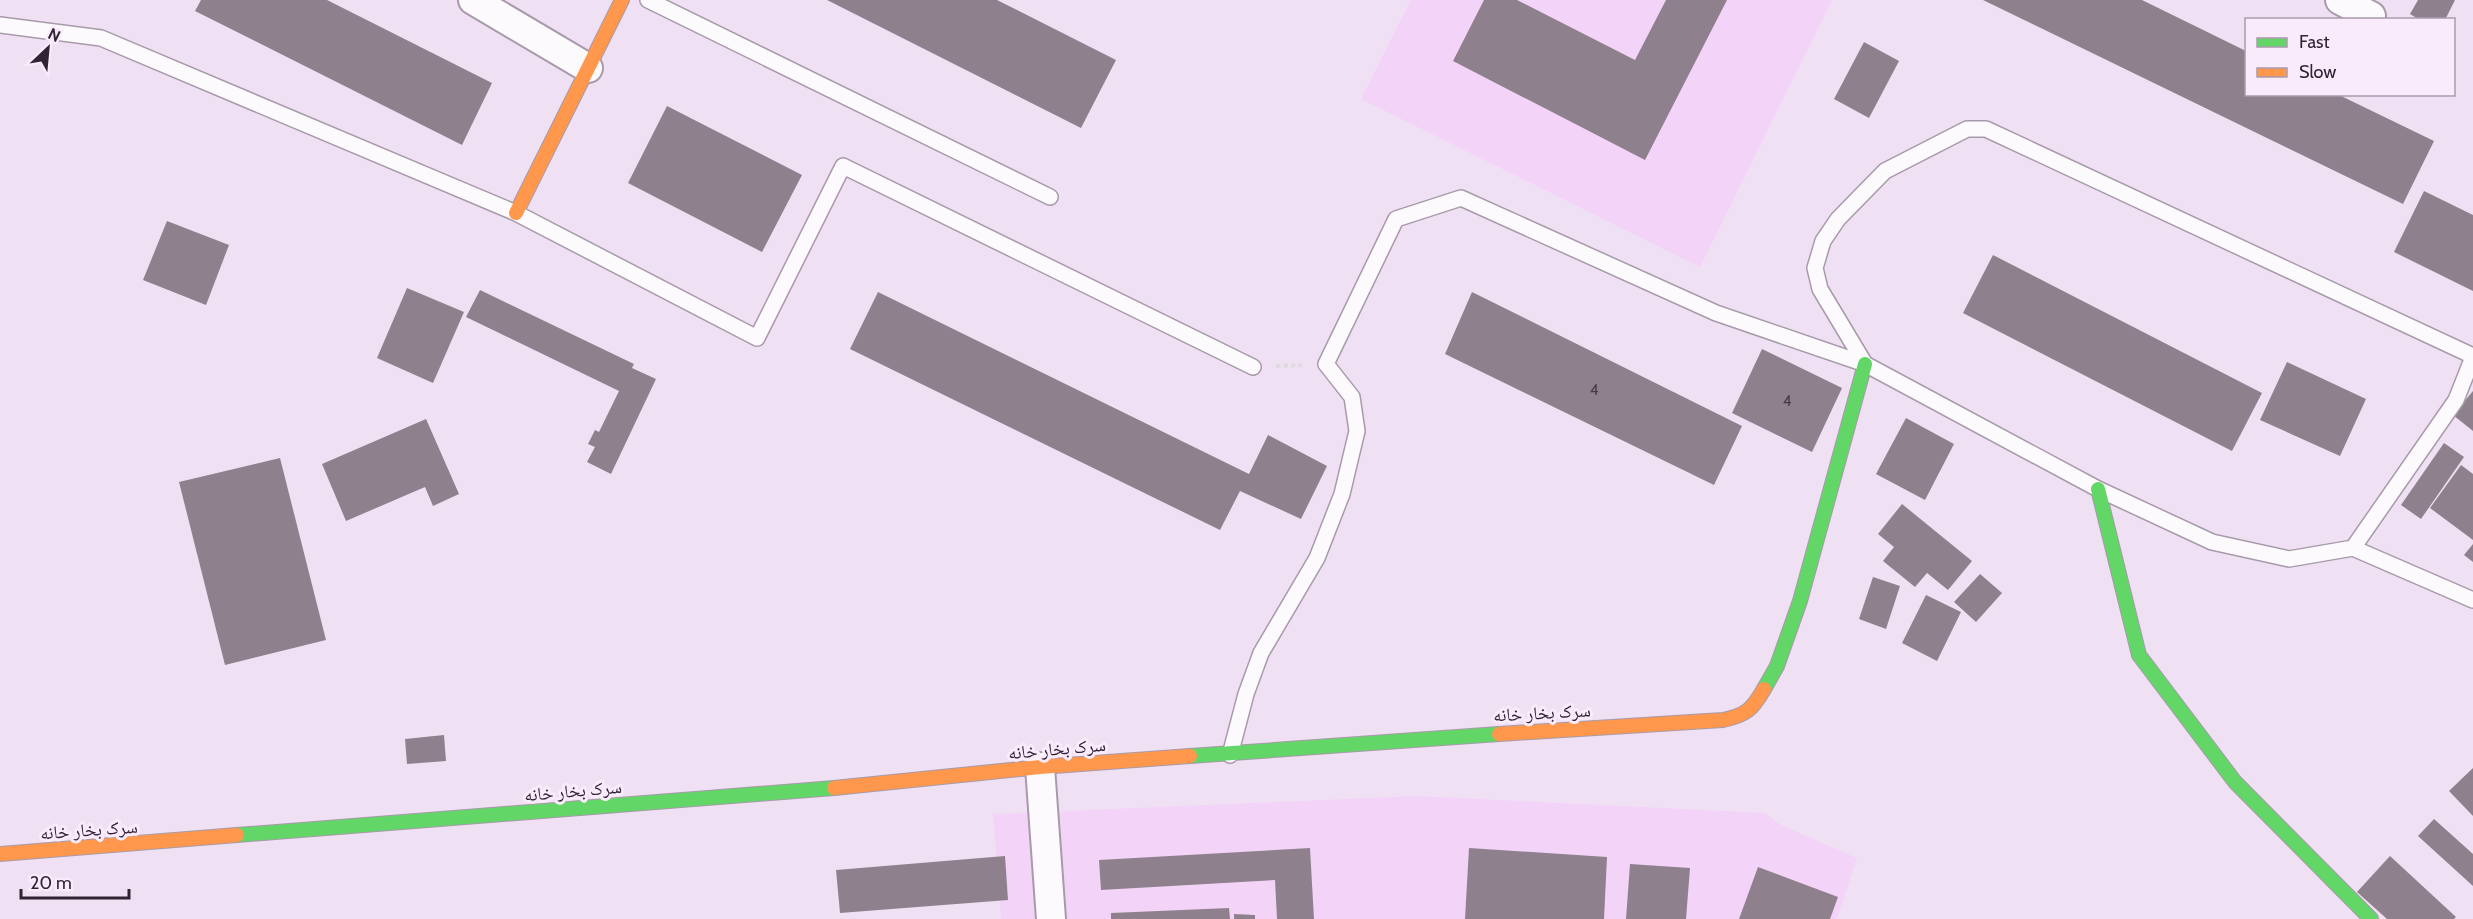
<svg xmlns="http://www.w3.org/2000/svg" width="2473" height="919" viewBox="0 0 2473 919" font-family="Cabin,'Noto Naskh Arabic',sans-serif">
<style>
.built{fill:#f3d4f8}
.building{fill:#8f808d}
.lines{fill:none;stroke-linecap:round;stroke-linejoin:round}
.lane-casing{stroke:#a79aaa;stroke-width:18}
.street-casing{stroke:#a79aaa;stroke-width:32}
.fast-casing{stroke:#a79aaa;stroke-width:16}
.slow-casing{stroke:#a79aaa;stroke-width:16}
.path{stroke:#dfdadf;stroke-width:4;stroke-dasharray:4.5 3;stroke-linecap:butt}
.lane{stroke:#fdfafd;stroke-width:15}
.street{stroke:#fdfafd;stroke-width:28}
.fast{stroke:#63d668;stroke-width:14}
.slow{stroke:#ff974d;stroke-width:14}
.labels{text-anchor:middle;stroke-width:6;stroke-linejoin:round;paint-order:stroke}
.number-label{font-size:15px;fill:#483a4a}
.street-label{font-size:18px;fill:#312334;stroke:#faebfc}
</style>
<rect width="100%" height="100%" fill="#f0e0f3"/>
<g class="built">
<path d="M1411 0H1832L1700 267 1361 99Z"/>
<path d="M1416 796 1765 813 1783 826 1857 858 1837 919H1001L993 814Z"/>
</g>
<g class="building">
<path d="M201 0H327L492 83 462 145 195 11Z"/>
<path d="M827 0H997L1116 60 1081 128Z"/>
<path d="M1484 0H1517L1635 60 1666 0H1727L1645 160 1453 61Z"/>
<path d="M1983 0H2142L2246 51V94H2337L2434 141 2403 204Z"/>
<path d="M2418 0H2455L2445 20H2420L2410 14Z"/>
<path d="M1864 42 1899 61 1869 118 1834 99Z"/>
<path d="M667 106 802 175 762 252 628 183Z"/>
<path d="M2424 191 2473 215V291L2394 252Z"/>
<path d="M167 221 229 245 206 305 143 280Z"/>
<path d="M1993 255 2262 393 2232 451 1963 313Z"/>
<path d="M407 288 464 312 433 383 377 358Z"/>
<path d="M480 290 634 364 632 368 656 379 611 474 587 462 595 447 588 444 595 430 599 432 619 391 466 317Z"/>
<path d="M878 292 1249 474 1268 435 1327 466 1301 519 1240 491 1220 530 850 349Z"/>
<path d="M1472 292 1742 426 1714 485 1445 354Z"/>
<path d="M1762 349 1842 388 1812 452 1732 413Z"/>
<path d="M2287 362 2366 399 2340 456 2260 420Z"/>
<path d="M2473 391V431L2453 415Z"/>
<path d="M1906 418 1954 444 1925 500 1876 474Z"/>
<path d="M426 419 459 494 433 506 425 487 346 521 322 464Z"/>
<path d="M2444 443 2464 457 2421 519 2401 505Z"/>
<path d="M280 458 326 640 225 665 179 482Z"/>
<path d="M2461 465 2473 474V540L2430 508Z"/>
<path d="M1902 504 1972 561 1948 590 1927 573 1915 587 1883 561 1894 547 1878 534Z"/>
<path d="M2473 544V562L2464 555Z"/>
<path d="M1980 574 2002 593 1976 622 1954 602Z"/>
<path d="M1873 577 1900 586 1886 629 1859 619Z"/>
<path d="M1926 595 1961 612 1937 661 1902 643Z"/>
<path d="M444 735 446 761 407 764 405 739Z"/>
<path d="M2473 768V816L2449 791Z"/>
<path d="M2434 819 2473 854V886L2418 836Z"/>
<path d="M1310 848 1314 919H1277L1275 880 1101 890 1099 860Z"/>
<path d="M1469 848 1607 857 1604 919H1465Z"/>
<path d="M1005 856 1008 900 840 913 836 870Z"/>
<path d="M2390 856 2456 917 2454 919H2387L2357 892Z"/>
<path d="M1630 864 1690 868 1686 919H1626Z"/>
<path d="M1758 867 1838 897 1830 919H1739Z"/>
<path d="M1229 908 1230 919H1111V913Z"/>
<path d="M1234 914 1255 915V919H1234Z"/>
</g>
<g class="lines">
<g class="lane-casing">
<g id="lane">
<path d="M648 0 1050 197"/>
<path d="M0 25 101 38 516 213 757 338 843 166 1253 367"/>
<path d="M1865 364 1820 289 1815 268 1823 241 1838 219 1885 171 1967 129H1986L2473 356"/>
<path d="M2353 548 2473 600"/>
<path d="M1230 755 1246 694 1261 653 1317 558 1342 494 1357 431 1352 397 1326 364 1396 219 1461 198 1716 313 1865 364 2098 489 2212 542 2289 559 2353 548 2456 400 2473 357"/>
</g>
</g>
<g class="street-casing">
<g id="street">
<path d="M473 0 588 68"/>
<path d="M2340 0 2371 16"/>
<path d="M1040 767 1051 919"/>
</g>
</g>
<g class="fast-casing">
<g id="fast">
<path d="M2098 489 2139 655 2235 782 2371 919"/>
<path d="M1764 689 1777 666 1800 601 1865 364"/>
<path d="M1190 756 1499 734"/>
<path d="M237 835 834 788"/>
</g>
</g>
<g class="slow-casing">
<g id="slow">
<path d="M516 213 622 0"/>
<path d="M1499 734 1723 720C1746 715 1752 710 1764 689"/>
<path d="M834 788 1040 767 1190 756"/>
<path d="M0 854 237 835"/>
</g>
</g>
<path class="path" d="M1276 366 1302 365"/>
<use href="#lane" class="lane"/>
<use href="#street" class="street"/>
<use href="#fast" class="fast"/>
<use href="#slow" class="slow"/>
</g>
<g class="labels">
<g class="number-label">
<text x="1594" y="395">4</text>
<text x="1787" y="406">4</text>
</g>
<g class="street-label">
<text transform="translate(1542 713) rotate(-3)" y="6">سرک بخار خانه</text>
<text transform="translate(1057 749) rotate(-5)" y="6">سرک بخار خانه</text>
<text transform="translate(573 791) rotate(-5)" y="6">سرک بخار خانه</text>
<text transform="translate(89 830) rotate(-4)" y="6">سرک بخار خانه</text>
</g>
</g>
<rect x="2245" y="18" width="210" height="78" fill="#faebfc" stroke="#aa9bac" stroke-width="1.5"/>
<rect x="2257" y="38" width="30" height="9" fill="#63d668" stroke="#aa9bac" stroke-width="1.5"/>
<text x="2299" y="48" font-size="18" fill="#312334">Fast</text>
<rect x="2257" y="68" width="30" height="9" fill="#ff974d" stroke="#aa9bac" stroke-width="1.5"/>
<text x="2299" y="78" font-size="18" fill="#312334">Slow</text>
<g transform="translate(48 48) rotate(26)" stroke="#faebfc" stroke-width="4.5" paint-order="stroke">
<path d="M0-4.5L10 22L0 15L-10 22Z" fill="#312334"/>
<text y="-9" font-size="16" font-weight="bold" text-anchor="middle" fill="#312334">N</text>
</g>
<path d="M21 889v9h108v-9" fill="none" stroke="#312334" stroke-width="3"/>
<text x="30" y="889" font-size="18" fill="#312334" stroke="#faebfc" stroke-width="4.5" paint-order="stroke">20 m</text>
</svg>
